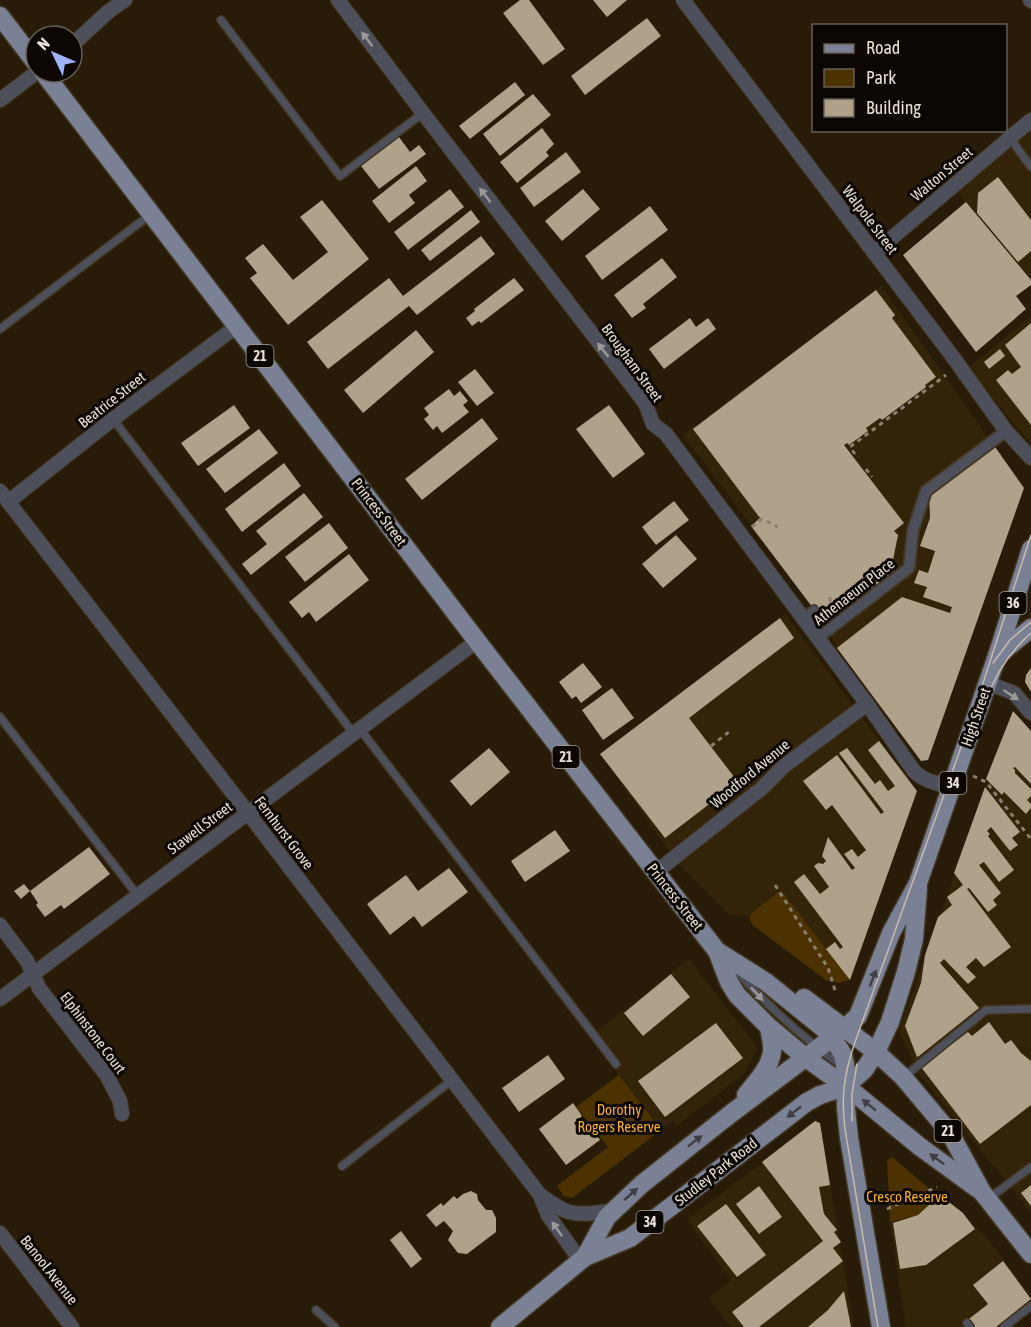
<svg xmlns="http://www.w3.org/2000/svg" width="1031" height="1327" viewBox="0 0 1031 1327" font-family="'Asap Condensed',sans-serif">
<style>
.built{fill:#332308}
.green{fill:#4c3201}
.building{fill:#b0a18a}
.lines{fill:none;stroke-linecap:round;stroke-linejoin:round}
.service-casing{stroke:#433825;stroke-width:10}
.pedestrian-casing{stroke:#433825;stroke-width:14}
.minor-casing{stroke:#433825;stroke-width:16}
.primary-casing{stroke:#433825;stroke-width:21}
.path{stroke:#897f6f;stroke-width:3;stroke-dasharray:4.5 4.5;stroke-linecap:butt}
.service{stroke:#4d505a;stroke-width:7}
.pedestrian{stroke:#4d505a;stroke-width:10}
.minor{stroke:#4d505a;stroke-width:14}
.primary{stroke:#7b8195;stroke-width:18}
.tram{stroke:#c5bcaf;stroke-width:1.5}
.oneway{fill:#9b9898}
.oneway2{fill:#3e3e44}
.labels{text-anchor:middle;stroke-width:6;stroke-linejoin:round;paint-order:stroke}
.shield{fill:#0c0702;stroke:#a7a096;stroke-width:1.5}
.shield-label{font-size:14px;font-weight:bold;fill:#e9e1d5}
.street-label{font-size:15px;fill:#e9e1d5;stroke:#0c0702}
.park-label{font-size:15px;fill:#f7b028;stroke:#0c0702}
</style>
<rect width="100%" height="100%" fill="#281c08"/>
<g class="built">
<path d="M1031 111V280L949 181Z"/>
<path d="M881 286 1024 488 928 760 921 761 837 648 826 625 683 435Z"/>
<path d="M1031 316V444L968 368Z"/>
<path d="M785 614 917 791 850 980 781 890 760 906 750 916 730 915 678 863 600 754Z"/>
<path d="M1013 711 1031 731V1212L917 1072 899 1031Z"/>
<path d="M689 959 758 1048 744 1074 678 1125 673 1120 661 1130 590 1037Z"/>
<path d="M815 1121 820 1123 854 1327H731L709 1298 731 1280 687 1220Z"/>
<path d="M938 1196 983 1233 1031 1295V1310L1010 1327H906L890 1222 918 1215Z"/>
</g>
<g class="green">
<path d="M781 890 850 980 839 983 826 980 754 926 750 921V916L753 912Z"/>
<path d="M619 1075 661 1130 572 1198 564 1196 557 1186 608 1147 576 1107Z"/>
<path d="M892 1157 938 1196 918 1215 890 1222 887 1160Z"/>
</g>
<g class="building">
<path d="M520 0H529L565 49 543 65 503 13Z"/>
<path d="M593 0H627L607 17Z"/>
<path d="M647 18 661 36 585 95 571 76Z"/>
<path d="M515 82 525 95 470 139 459 126Z"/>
<path d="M533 94 551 115 500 156 483 134Z"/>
<path d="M542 128 554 144 546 152 549 156 517 183 500 162Z"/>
<path d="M399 137 410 152 419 145 426 154 379 189 361 166Z"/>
<path d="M566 152 581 172 534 207 520 188Z"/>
<path d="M416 166 427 181 409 195 415 203 389 223 372 201Z"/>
<path d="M998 177 1031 220V251L1018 262 977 213 978 193Z"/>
<path d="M450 189 464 207 408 250 394 232Z"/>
<path d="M583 189 600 209 562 241 545 221Z"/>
<path d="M322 200 369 259 288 325 250 278 257 273 245 258 263 244 293 280 328 252 300 217Z"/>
<path d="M966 202 1031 280V285L1016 296 1026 309 976 352 903 255Z"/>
<path d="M650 206 668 230 602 280 585 256Z"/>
<path d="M471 210 480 222 430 261 421 250Z"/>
<path d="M481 236 495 254 417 315 409 306 328 369 307 342 389 278 403 296Z"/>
<path d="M662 258 677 277 643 304 646 308 632 318 614 295Z"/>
<path d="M514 278 524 290 481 323 479 321 472 326 466 318 475 311 474 309Z"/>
<path d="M876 290 895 315 892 318 936 377 925 385 926 387 882 420 880 418 866 428 868 431 849 445 847 443 844 445 904 523 894 531 898 535 893 560 889 563 897 572 839 617 831 606 819 616 751 526 760 518 693 429Z"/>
<path d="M690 318 696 327 708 318 716 329 664 369 649 349Z"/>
<path d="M1031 323V425L996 380 1008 370 1012 374 1021 367 1005 345Z"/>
<path d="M416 330 434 352 363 413 344 390Z"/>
<path d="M1000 349 1005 356 989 369 984 362Z"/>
<path d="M475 369 494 393 477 406 458 382Z"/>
<path d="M449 389 454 396 460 391 468 401 463 405 469 412 442 433 437 426 433 430 424 419 429 415 424 408Z"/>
<path d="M234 405 250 428 198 466 181 443Z"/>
<path d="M609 405 645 454 613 478 576 429Z"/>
<path d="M482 418 498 439 422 500 405 479Z"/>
<path d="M259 429 278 453 225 493 206 469Z"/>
<path d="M993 444 1024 488 928 760 921 761 837 648 902 597 950 613 952 607 923 597 927 587 914 583 919 570 928 573 935 551 920 546 930 518 929 492Z"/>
<path d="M284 463 301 486 242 532 225 509Z"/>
<path d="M304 493 323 517 251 575 242 564 267 544 256 531Z"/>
<path d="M674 501 689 520 656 545 642 527Z"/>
<path d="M329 523 348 548 305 582 285 557Z"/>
<path d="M676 535 697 559 663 588 642 564Z"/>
<path d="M349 554 369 580 316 622 309 612 302 618 289 602Z"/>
<path d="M780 618 794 638 689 718 738 782 665 838 600 754Z"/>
<path d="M583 663 602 687 581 703 576 696 572 699 559 682Z"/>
<path d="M1031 668V692L1025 682 1026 675Z"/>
<path d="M612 688 634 718 603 740 582 710Z"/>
<path d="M1013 711 1031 731V784L1015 767 1013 768 1015 770V773L1031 789V796L1027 800 1031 804V808L1026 814 1004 792 1002 795 986 779Z"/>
<path d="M879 741 917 791 850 980 826 949 835 942 840 949 843 947 794 882 804 874 820 894 829 887 814 866 818 863 823 864 826 861 822 856 828 837 852 870 855 868 844 854 852 849 858 857 866 850 832 805 826 810 803 781 837 755 881 814 884 812 839 753 847 748 875 784 880 780 888 791 895 786 868 750Z"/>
<path d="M489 748 510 772 471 806 450 781Z"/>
<path d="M985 787 1020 832 1012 838 1018 845 1010 851 991 827 987 831 990 834 988 836 1014 870 999 882 984 862 979 865 1001 893 993 900 997 905 988 912 969 888 967 889 1011 947 984 967 976 958 966 967 976 977 968 984 944 959 940 963 979 1008 919 1056 917 1057 905 1026 921 983 925 955 938 917 952 905 947 897 963 885 954 873Z"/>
<path d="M555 830 570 851 525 882 511 861Z"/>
<path d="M89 847 110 874 64 909 61 905 45 917 36 905 38 903 30 891Z"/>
<path d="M449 868 468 892 422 927 414 916 390 935 367 904 406 875 418 891Z"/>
<path d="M24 884 30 891 21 899 14 891Z"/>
<path d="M671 974 690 997 643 1036 624 1013Z"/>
<path d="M989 1022 1005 1044 1011 1040 1021 1053 1031 1061V1105L980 1144 921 1067 968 1032 972 1036Z"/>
<path d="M716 1023 743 1058 665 1117 638 1081Z"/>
<path d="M548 1055 565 1079 519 1112 502 1088Z"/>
<path d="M573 1103 582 1116 574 1123 580 1131 589 1125 600 1140 566 1165 539 1129Z"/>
<path d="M815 1121 820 1123 830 1185 819 1187 824 1214 837 1230 834 1232 841 1242 833 1248 843 1261 759 1327H744L732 1312 823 1241 762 1162Z"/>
<path d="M1031 1185V1206L1021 1193Z"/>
<path d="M759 1186 782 1217 759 1234 736 1204Z"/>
<path d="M471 1191 477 1194 478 1200 486 1210H492L496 1218V1232L467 1254 458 1253 448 1240 453 1231 444 1221 436 1227 426 1215 441 1203 443 1206 454 1196 457 1199 463 1194Z"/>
<path d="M940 1195 963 1213 975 1229 926 1265 900 1269 893 1223 918 1215Z"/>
<path d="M726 1204 766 1255 737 1277 697 1226Z"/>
<path d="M401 1231 422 1259 411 1268 390 1240Z"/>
<path d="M1003 1261 1031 1299 996 1327H975L969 1319 988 1304 973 1285Z"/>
<path d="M844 1291 851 1327H808L828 1310Z"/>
</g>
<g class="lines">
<g class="service-casing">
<g id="service">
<path d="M221 20 340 176 423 113"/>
<path d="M1010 138 1031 167"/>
<path d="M0 329 151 214"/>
<path d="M113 419 354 734"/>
<path d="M803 617 814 609"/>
<path d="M0 717 138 896"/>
<path d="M360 729 616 1064"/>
<path d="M735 970C768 1006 803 1038 843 1067"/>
<path d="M905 1076 986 1010 1031 1009"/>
<path d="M342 1166 452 1080"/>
<path d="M988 1199 1031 1167"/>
<path d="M316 1310 335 1327"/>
<path d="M967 1323 970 1327"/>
<path d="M1004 1327 1031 1306"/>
</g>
</g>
<g class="pedestrian-casing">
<path id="pedestrian" d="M818 638 909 568 913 530 926 491 1006 431"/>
</g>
<g class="minor-casing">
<g id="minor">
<path d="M338 0 423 113 645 403 653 424 666 434 867 704 914 771C923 781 939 784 952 787"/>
<path d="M683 0 950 353 1006 431 1031 458"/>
<path d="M1030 0 1031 1"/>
<path d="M72 45 109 11 125 0"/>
<path d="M0 100 37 72"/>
<path d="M874 253 1031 120"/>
<path d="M0 491 248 813 540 1195 548 1215 580 1260"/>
<path d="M8 502 113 419 237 326"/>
<path d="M987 683 1014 693 1031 713"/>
<path d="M656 872 761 789 784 766 867 704"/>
<path d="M0 925 27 961 39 988 107 1076 120 1101 122 1114"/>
<path d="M0 999 477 641"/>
<path d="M540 1195C549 1201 558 1209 569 1212 582 1216 598 1212 612 1211"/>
<path d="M0 1233 72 1327"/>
</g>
</g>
<g class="primary-casing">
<g id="primary">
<path d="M0 16 36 63"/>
<path d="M43 72 477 641 713 946 717 951 766 982 823 1028 839 1048 843 1055 845 1064 846 1109 849 1138 881 1327"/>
<path d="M997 656 1031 628"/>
<path d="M717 951 729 982 737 995 769 1027 806 1058 852 1091 919 1146 978 1189"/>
<path d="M804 998 876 1052 903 1077 950 1133 982 1192 1031 1254"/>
<path d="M746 1095C755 1083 770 1068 772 1052 773 1044 770 1035 769 1027"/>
<path d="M585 1257 607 1217 642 1184 733 1112 845 1028 858 1016 891 933 918 883 997 656 1031 549"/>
<path d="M500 1327 585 1257 630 1238 807 1102 820 1095 842 1088 848 1084 864 1070 876 1052 890 1022 906 972 914 939 918 888"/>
</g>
</g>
<g class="path">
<path d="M855 454 850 447 946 375"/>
<path d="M866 469 872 477"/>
<path d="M752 527 762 519 778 527"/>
<path d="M830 597V607L834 612"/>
<path d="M711 746 730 731"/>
<path d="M973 776 986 782 1031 839"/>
<path d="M775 885 828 968 835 990"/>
<path d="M887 1209 937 1187"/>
</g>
<use href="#service" class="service"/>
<use href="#pedestrian" class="pedestrian"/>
<use href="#minor" class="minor"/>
<use href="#primary" class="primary"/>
<g class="tram">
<path d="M993 663 1010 640 1031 622"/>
<path d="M985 702C995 675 1009 652 1031 633"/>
<path d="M852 1121V1094L857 1064"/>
<path d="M878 1327 845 1129C841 1097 844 1075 854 1045L973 714 1031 535"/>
</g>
</g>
<defs><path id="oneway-solid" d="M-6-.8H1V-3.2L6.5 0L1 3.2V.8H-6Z" transform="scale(1.5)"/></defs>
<g class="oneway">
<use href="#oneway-solid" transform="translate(367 39) rotate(-127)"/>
<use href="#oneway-solid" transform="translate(485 195) rotate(-127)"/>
<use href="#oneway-solid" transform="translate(603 350) rotate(-128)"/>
<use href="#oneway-solid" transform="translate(1011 695) rotate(33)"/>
<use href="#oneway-solid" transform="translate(757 994) rotate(47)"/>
<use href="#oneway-solid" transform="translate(557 1229) rotate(-125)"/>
</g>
<g class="oneway2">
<use href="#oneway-solid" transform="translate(873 978) rotate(-69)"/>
<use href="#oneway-solid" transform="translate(869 1105) rotate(-141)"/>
<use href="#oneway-solid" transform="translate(794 1112) rotate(142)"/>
<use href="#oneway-solid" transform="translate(695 1141) rotate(-38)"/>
<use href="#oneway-solid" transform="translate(937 1159) rotate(-144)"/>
<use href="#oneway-solid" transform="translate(631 1194) rotate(-42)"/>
</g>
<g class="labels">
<g class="shield">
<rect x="246.5" y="345" width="27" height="22" rx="4.5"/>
<rect x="999.5" y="592" width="27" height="22" rx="4.5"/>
<rect x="552.5" y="746" width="27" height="22" rx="4.5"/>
<rect x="939.5" y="772" width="27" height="22" rx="4.5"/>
<rect x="934.5" y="1120" width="27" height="22" rx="4.5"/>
<rect x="636.5" y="1211" width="27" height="22" rx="4.5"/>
</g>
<g class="shield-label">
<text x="260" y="361">21</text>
<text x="1013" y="608">36</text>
<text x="566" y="762">21</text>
<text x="953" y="788">34</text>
<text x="948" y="1136">21</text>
<text x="650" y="1227">34</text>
</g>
<g class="street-label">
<text transform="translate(942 174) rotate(-40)" y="5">Walton Street</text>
<text transform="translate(870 220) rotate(53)" y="5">Walpole Street</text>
<text transform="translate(632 363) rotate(54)" y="5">Brougham Street</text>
<text transform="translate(112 400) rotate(-38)" y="5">Beatrice Street</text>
<text transform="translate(379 512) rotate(53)" y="5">Princess Street</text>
<text transform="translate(854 592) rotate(-38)" y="5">Athenaeum Place</text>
<text transform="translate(976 717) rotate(-71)" y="5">High Street</text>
<text transform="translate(750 774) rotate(-40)" y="5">Woodford Avenue</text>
<text transform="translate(200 828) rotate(-37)" y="5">Stawell Street</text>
<text transform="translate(284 833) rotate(53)" y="5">Fernhurst Grove</text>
<text transform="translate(675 897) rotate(52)" y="5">Princess Street</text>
<text transform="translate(93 1033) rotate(53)" y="5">Elphinstone Court</text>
<text transform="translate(716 1172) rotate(-38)" y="5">Studley Park Road</text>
<text transform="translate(49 1270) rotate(52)" y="5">Banool Avenue</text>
</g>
<g class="park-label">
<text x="619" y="1115">Dorothy<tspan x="619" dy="17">Rogers Reserve</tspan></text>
<text x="907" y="1202">Cresco Reserve</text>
</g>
</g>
<rect x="812" y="24" width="195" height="108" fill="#0c0702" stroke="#645e56" stroke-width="1.5"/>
<rect x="824" y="44" width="30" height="9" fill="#7b8195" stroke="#645e56" stroke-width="1.5"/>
<text x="866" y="54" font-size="18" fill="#e9e1d5">Road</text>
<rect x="824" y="69" width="30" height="18" fill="#4c3201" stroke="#645e56" stroke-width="1.5"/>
<text x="866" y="84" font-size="18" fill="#e9e1d5">Park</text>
<rect x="824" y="99" width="30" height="18" fill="#b0a18a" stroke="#645e56" stroke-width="1.5"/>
<text x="866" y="114" font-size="18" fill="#e9e1d5">Building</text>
<g transform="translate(54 54) rotate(314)"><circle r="28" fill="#0c0702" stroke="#645e56" stroke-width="1.5"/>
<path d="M0-4.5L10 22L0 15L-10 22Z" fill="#9fb3fd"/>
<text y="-9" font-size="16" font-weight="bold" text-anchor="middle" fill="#e9e1d5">N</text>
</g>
</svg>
